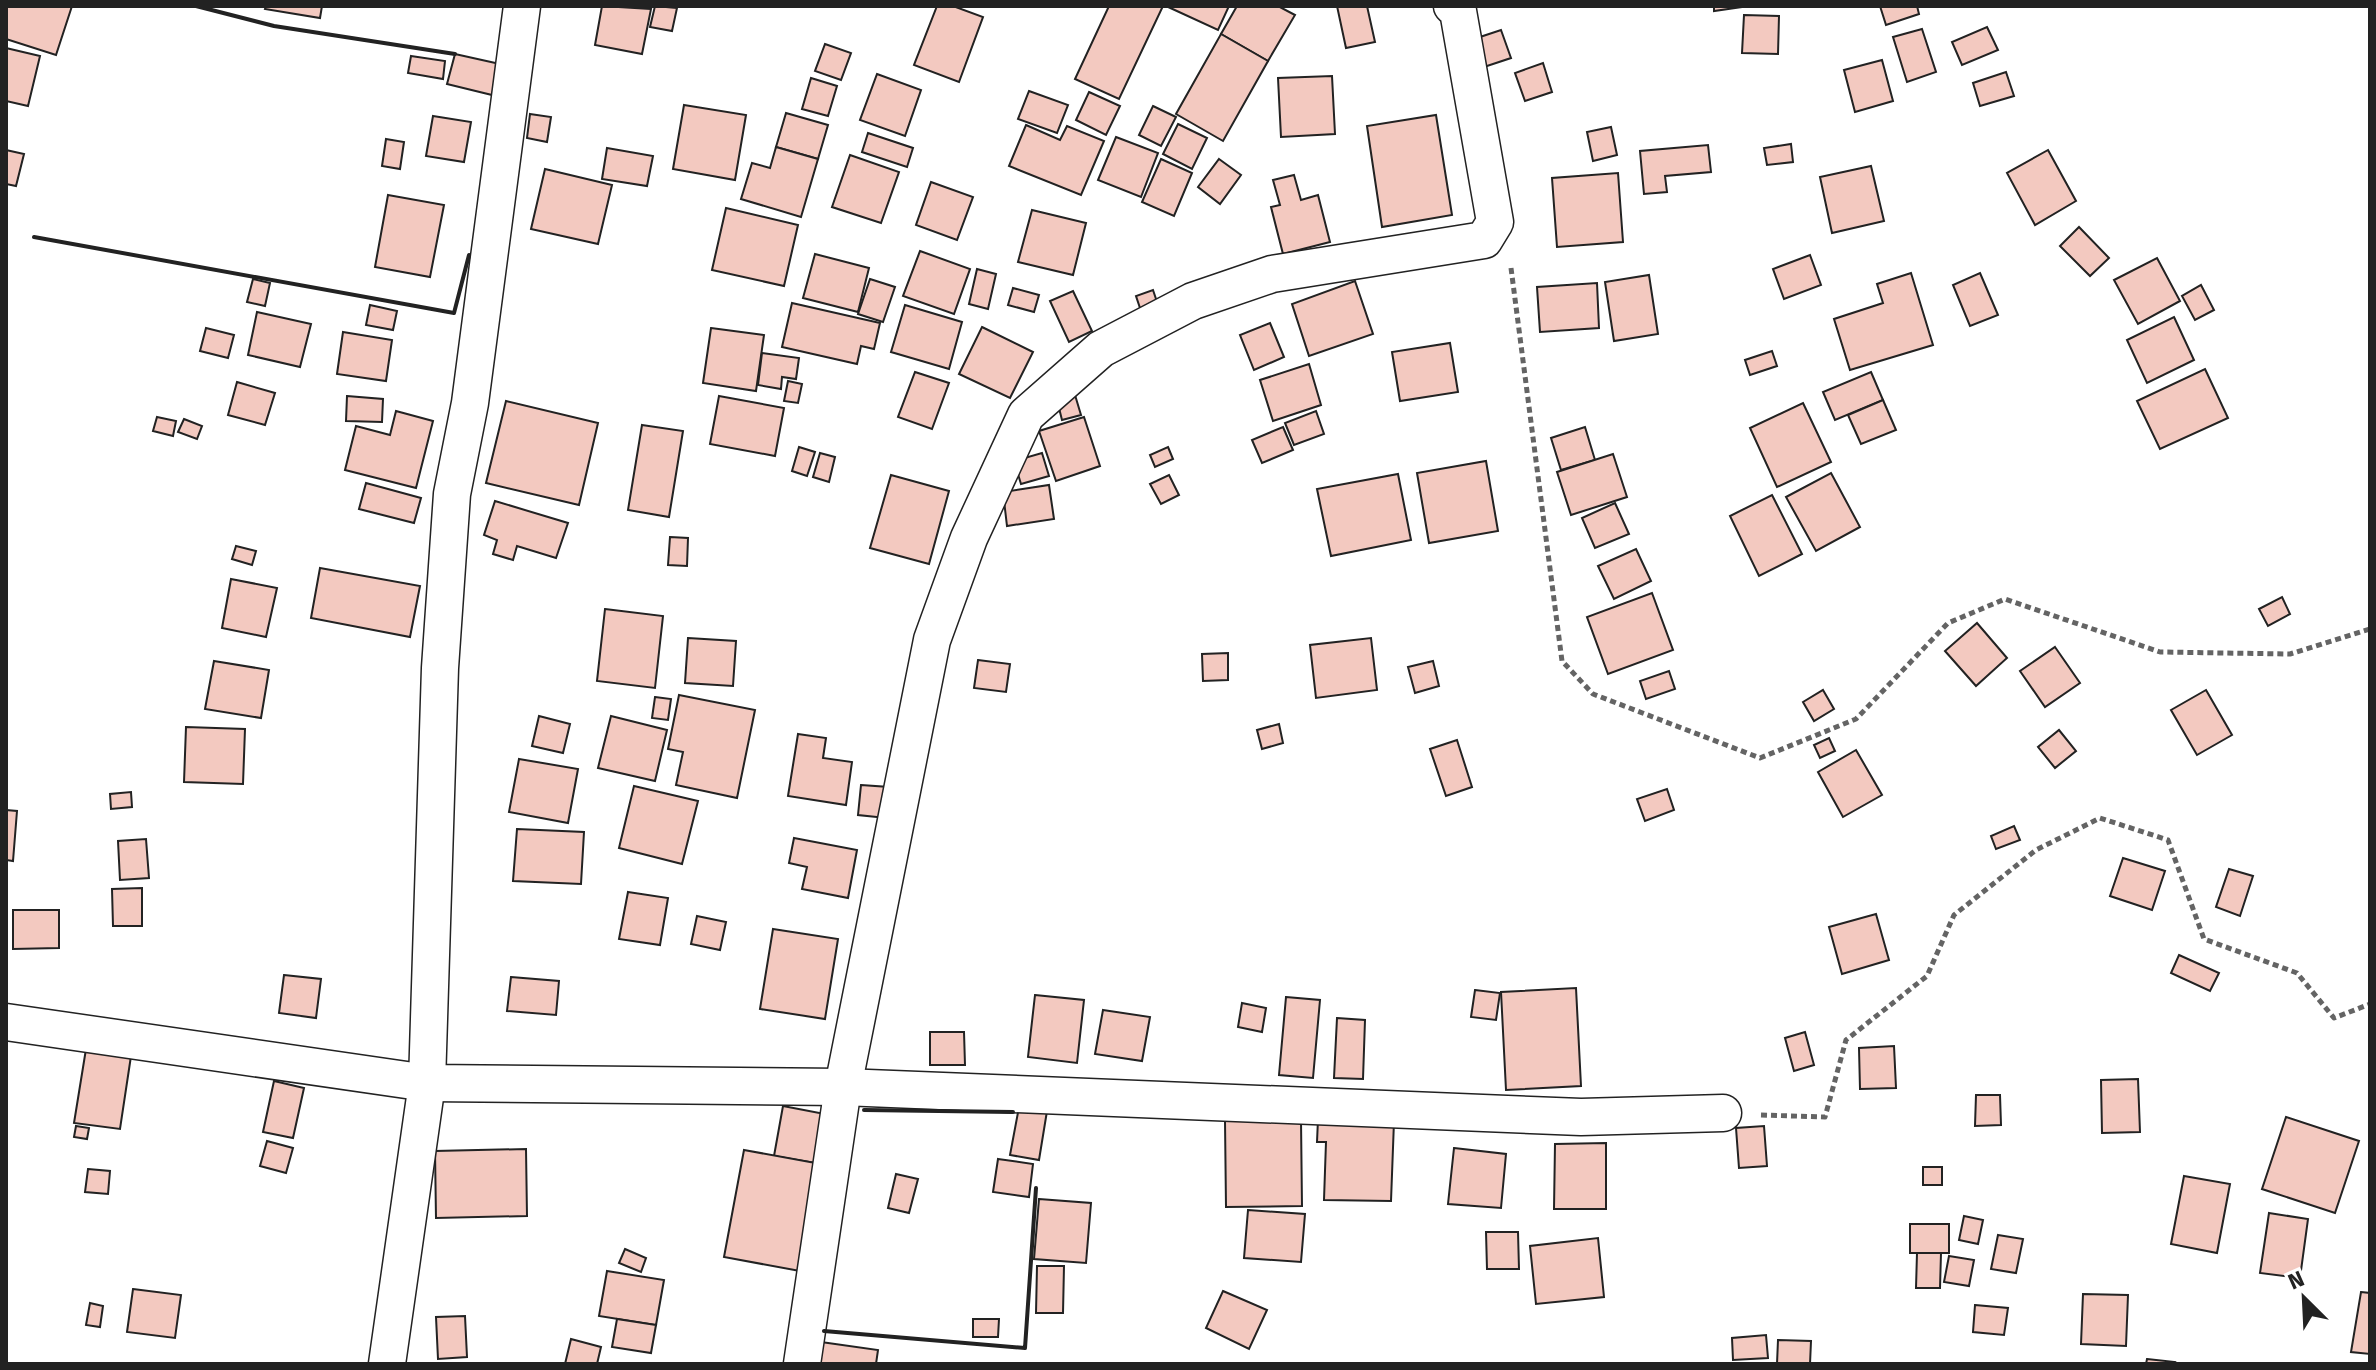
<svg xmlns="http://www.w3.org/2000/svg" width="2376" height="1370" viewBox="0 0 2376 1370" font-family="'Fira Sans',sans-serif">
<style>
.building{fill:#f3c9c0;stroke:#222;stroke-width:2}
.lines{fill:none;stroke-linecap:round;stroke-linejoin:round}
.street-casing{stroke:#222;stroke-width:39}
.path{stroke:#646464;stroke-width:5;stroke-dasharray:6 4;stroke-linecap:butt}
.street{stroke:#fff;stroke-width:36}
.wall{stroke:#222;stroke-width:4}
</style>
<rect width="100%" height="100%" fill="#fff"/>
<g class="building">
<path d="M6 6H72L56 55 6 39Z"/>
<path d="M266 6H322L320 18 265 9Z"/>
<path d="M602 6 651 9 642 54 595 45Z"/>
<path d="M655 6 677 8 672 31 650 27Z"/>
<path d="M937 6H953L983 17 959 82 914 65Z"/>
<path d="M1109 6H1163L1119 99 1075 79Z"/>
<path d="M1166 6H1229L1218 30Z"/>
<path d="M1237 6H1278L1295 15 1268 61 1221 34Z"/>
<path d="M1337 6H1367L1375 42 1346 48Z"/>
<path d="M1714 6H1749L1714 11Z"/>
<path d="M1880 6H1917L1919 14 1886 25Z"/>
<path d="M1744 15 1779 16 1778 54 1742 53Z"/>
<path d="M1987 27 1998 50 1962 65 1952 42Z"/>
<path d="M1922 29 1936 72 1907 82 1893 37Z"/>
<path d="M1501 30 1511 58 1484 67 1474 39Z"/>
<path d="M1221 34 1268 61 1223 141 1176 114Z"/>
<path d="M825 44 851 53 841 80 815 71Z"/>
<path d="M6 48 40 56 28 106 6 101Z"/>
<path d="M455 54 500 64 492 95 447 84Z"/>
<path d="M411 56 445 61 443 79 408 73Z"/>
<path d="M1882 60 1893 101 1855 112 1844 70Z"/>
<path d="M1543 63 1552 92 1525 101 1515 73Z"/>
<path d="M2006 72 2014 96 1980 106 1973 83Z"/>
<path d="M877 74 921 90 905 136 860 120Z"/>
<path d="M1332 76 1335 134 1281 137 1278 78Z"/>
<path d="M811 78 837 86 828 116 802 109Z"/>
<path d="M1029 91 1068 105 1057 133 1018 119Z"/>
<path d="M1089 92 1120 106 1106 135 1076 120Z"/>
<path d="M684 105 746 115 735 180 673 169Z"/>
<path d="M1153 106 1176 117 1161 146 1139 135Z"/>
<path d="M786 113 828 125 818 159 776 147Z"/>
<path d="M530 114 551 117 547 142 527 138Z"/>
<path d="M1436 115 1452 215 1382 227 1367 126Z"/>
<path d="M433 116 471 122 464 162 426 156Z"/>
<path d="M1178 124 1207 138 1192 169 1163 154Z"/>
<path d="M1026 125 1060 140 1067 126 1104 141 1081 195 1009 166Z"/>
<path d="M1611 127 1617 155 1593 161 1587 132Z"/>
<path d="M868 133 913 148 907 167 862 152Z"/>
<path d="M1116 137 1158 153 1141 197 1098 180Z"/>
<path d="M386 139 404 142 400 169 382 166Z"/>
<path d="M1791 144 1793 162 1767 165 1764 148Z"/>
<path d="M1708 145 1711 172 1665 176 1667 192 1644 194 1640 151Z"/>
<path d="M776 147 818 159 801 217 741 199 752 163 770 168Z"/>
<path d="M607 148 653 156 647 186 602 179Z"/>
<path d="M6 150 24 154 16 186 6 184Z"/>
<path d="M2048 150 2076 201 2035 225 2007 173Z"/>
<path d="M850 155 899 172 881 223 832 207Z"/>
<path d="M1161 159 1192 173 1174 216 1142 202Z"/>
<path d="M1219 159 1241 175 1220 204 1198 187Z"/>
<path d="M1871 166 1884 221 1832 233 1820 177Z"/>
<path d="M545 169 612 185 598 244 531 229Z"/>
<path d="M1618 173 1623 242 1557 247 1552 178Z"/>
<path d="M1294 175 1301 200 1318 195 1330 242 1283 254 1271 207 1280 205 1273 180Z"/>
<path d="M931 182 973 197 957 240 916 225Z"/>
<path d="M388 195 444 205 430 277 375 267Z"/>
<path d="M726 208 798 225 784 286 712 270Z"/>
<path d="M1032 210 1086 223 1073 275 1018 262Z"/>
<path d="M2079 227 2109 258 2090 276 2060 246Z"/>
<path d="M920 251 970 269 954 314 903 296Z"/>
<path d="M815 254 869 268 858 312 803 298Z"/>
<path d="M1810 255 1821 285 1784 299 1773 269Z"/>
<path d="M2157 258 2180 301 2138 324 2114 280Z"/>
<path d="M977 269 996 274 988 309 969 304Z"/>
<path d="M1911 273 1933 345 1850 370 1834 319 1883 303 1877 284Z"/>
<path d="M1980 273 1998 315 1970 326 1953 285Z"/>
<path d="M1649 275 1658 334 1614 341 1605 282Z"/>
<path d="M253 279 270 283 265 306 247 302Z"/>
<path d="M870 279 895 287 883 322 858 314Z"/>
<path d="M1355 281 1373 334 1309 356 1292 304Z"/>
<path d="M1597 283 1599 328 1540 332 1537 287Z"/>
<path d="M2201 285 2214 310 2195 320 2182 296Z"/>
<path d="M1013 288 1039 295 1034 312 1008 305Z"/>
<path d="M1153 290 1158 305 1141 311 1136 296Z"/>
<path d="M1073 291 1092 331 1069 342 1050 301Z"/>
<path d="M792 303 880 323 874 349 861 346 857 364 782 347Z"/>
<path d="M370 305 397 311 393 330 366 325Z"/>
<path d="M905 305 962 322 949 369 891 352Z"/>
<path d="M257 312 311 324 300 367 248 355Z"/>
<path d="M2174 317 2194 360 2147 383 2127 340Z"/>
<path d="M1270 323 1284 357 1254 370 1240 335Z"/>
<path d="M982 327 1033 352 1010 398 959 374Z"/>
<path d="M206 328 234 335 228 358 200 351Z"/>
<path d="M711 328 764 335 756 391 703 383Z"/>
<path d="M343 332 392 340 386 381 337 374Z"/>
<path d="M1450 343 1458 392 1400 401 1392 352Z"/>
<path d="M1772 351 1777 366 1750 375 1745 360Z"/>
<path d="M762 353 799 358 796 379 782 377 781 389 758 385Z"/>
<path d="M1309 364 1321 405 1273 421 1260 380Z"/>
<path d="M2205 369 2228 418 2160 449 2137 401Z"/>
<path d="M915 372 949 383 932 429 898 417Z"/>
<path d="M1871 372 1883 400 1835 420 1823 392Z"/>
<path d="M788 381 802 384 798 403 784 401Z"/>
<path d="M237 382 275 393 265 425 228 415Z"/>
<path d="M1075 395 1081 415 1062 420 1057 400Z"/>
<path d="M347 396 383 399 382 422 346 421Z"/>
<path d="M719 396 784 408 775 456 710 444Z"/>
<path d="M1883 400 1896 430 1861 444 1848 415Z"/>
<path d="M506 401 598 423 579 505 486 483Z"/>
<path d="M1803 403 1831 462 1777 487 1750 428Z"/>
<path d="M396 411 433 421 416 488 345 470 356 426 390 435Z"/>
<path d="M1316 411 1324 434 1294 445 1285 423Z"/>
<path d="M157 417 176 421 173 436 153 431Z"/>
<path d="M1084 417 1100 466 1056 481 1039 431Z"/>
<path d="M184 419 202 426 197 439 178 432Z"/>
<path d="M642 425 683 431 669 517 628 510Z"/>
<path d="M1283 427 1293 450 1262 463 1252 440Z"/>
<path d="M1585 427 1595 460 1561 470 1551 438Z"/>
<path d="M799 447 815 452 807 476 792 471Z"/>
<path d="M1168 447 1173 459 1155 467 1150 455Z"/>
<path d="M820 453 835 457 829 482 813 477Z"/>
<path d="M1042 453 1049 476 1021 484 1014 461Z"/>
<path d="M1613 454 1627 497 1571 515 1557 472Z"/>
<path d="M1486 461 1498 531 1429 543 1417 473Z"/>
<path d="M1831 473 1860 527 1816 551 1786 497Z"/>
<path d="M1398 474 1411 540 1331 556 1317 489Z"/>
<path d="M891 475 949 491 929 564 870 548Z"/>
<path d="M1169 475 1179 495 1161 504 1150 484Z"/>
<path d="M366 483 421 498 414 523 359 509Z"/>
<path d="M1049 485 1054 519 1007 526 1003 492Z"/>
<path d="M1772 495 1802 554 1759 576 1730 516Z"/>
<path d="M495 501 568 523 556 558 517 546 513 560 493 554 497 540 484 535Z"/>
<path d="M1615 503 1629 534 1595 548 1582 518Z"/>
<path d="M670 537 688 538 687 566 668 565Z"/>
<path d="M236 546 256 551 252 565 232 559Z"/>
<path d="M1636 549 1651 581 1614 599 1598 566Z"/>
<path d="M320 568 420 586 410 637 311 618Z"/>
<path d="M231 579 277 588 266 637 222 628Z"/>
<path d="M1652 593 1673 650 1608 674 1587 617Z"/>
<path d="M2282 597 2290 614 2268 626 2259 609Z"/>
<path d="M605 609 663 616 655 688 597 681Z"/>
<path d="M1977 623 2007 658 1976 686 1945 651Z"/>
<path d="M688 638 736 641 733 686 685 683Z"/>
<path d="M1371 638 1377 690 1316 698 1310 645Z"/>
<path d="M2055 647 2080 683 2045 707 2020 671Z"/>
<path d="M1228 653V680L1203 681 1202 654Z"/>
<path d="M978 660 1010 664 1006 692 974 688Z"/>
<path d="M214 661 269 670 261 718 205 709Z"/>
<path d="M1433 661 1439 686 1415 693 1408 667Z"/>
<path d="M1669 671 1675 689 1646 699 1640 681Z"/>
<path d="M1823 690 1834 709 1814 721 1803 702Z"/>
<path d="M2206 690 2232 735 2197 755 2171 710Z"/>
<path d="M679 695 755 710 737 798 676 785 683 752 668 749Z"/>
<path d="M655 697 671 699 668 720 652 718Z"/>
<path d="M539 716 570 724 563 753 532 746Z"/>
<path d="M611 716 667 730 655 781 598 768Z"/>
<path d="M1279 724 1283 743 1262 749 1257 730Z"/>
<path d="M186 727 245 729 243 784 184 782Z"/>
<path d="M2059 730 2076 751 2055 768 2038 747Z"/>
<path d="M798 734 826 738 823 758 852 762 846 805 788 796Z"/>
<path d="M1829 738 1835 751 1820 758 1814 745Z"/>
<path d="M1457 740 1472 787 1446 796 1430 749Z"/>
<path d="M1856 750 1882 795 1843 817 1818 772Z"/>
<path d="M519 759 578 769 568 823 509 812Z"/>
<path d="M861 785 889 787 886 818 858 815Z"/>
<path d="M634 786 698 801 682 864 619 848Z"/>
<path d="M1667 789 1674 810 1645 821 1637 799Z"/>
<path d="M131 792 132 807 111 809 110 794Z"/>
<path d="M6 810 17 811 13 861 6 860Z"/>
<path d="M2014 826 2020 840 1996 849 1991 836Z"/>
<path d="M517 829 584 832 581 884 513 881Z"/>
<path d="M794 838 857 850 848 898 802 889 807 867 789 863Z"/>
<path d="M146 839 149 878 120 880 118 841Z"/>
<path d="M2123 858 2165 871 2152 910 2110 896Z"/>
<path d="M2229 869 2253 876 2240 916 2216 907Z"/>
<path d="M142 888V926H113L112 889Z"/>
<path d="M628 892 668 898 660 945 619 939Z"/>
<path d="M13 910H59V948L13 949Z"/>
<path d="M1876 914 1889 960 1842 974 1829 927Z"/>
<path d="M697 916 726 922 720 950 691 944Z"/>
<path d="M773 929 838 939 825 1019 760 1009Z"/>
<path d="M2179 955 2219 973 2210 991 2171 973Z"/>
<path d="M284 975 321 979 316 1018 279 1013Z"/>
<path d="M511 977 559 981 556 1015 507 1011Z"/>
<path d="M1576 988 1581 1086 1506 1090 1501 992Z"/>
<path d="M1475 990 1500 993 1496 1020 1471 1017Z"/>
<path d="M1035 995 1084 1000 1077 1063 1028 1057Z"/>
<path d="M1286 997 1320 1000 1313 1078 1279 1075Z"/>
<path d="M1242 1003 1266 1008 1262 1032 1238 1027Z"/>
<path d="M1103 1010 1150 1017 1142 1061 1095 1054Z"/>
<path d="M1337 1018 1365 1020 1363 1079 1334 1078Z"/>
<path d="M930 1032H964L965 1065H930Z"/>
<path d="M1805 1032 1814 1065 1794 1071 1785 1038Z"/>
<path d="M1894 1046 1896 1088 1860 1089 1859 1048Z"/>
<path d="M86 1049 131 1056 120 1129 74 1123Z"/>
<path d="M2138 1079 2140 1132 2102 1133 2101 1080Z"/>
<path d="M274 1081 304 1088 293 1138 263 1132Z"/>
<path d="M1976 1095H2000L2001 1125 1975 1126Z"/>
<path d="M783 1106 830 1115 821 1164 774 1156Z"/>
<path d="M1019 1107 1047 1111 1039 1160 1010 1155Z"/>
<path d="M2286 1117 2359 1141 2335 1213 2262 1189Z"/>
<path d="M1318 1119 1394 1121 1391 1201 1324 1200 1326 1142H1317Z"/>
<path d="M1301 1120 1302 1206 1226 1207 1225 1121Z"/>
<path d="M76 1126 89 1128 87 1139 74 1137Z"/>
<path d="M1764 1126 1767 1166 1739 1168 1736 1128Z"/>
<path d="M267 1141 293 1148 286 1173 260 1166Z"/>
<path d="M1606 1143V1209H1554L1555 1144Z"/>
<path d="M1454 1148 1506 1154 1501 1208 1448 1204Z"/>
<path d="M526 1149 527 1216 436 1218 435 1151Z"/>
<path d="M744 1150 821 1164 800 1271 724 1257Z"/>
<path d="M998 1159 1033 1164 1029 1197 993 1192Z"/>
<rect x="1923" y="1167" width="19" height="18"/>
<path d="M88 1169 110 1171 108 1194 85 1192Z"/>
<path d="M896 1174 918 1179 909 1213 888 1208Z"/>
<path d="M2184 1176 2230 1184 2217 1253 2171 1244Z"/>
<path d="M1039 1199 1091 1203 1086 1263 1034 1259Z"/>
<path d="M1248 1210 1305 1214 1301 1262 1244 1258Z"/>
<path d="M2269 1213 2308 1219 2300 1278 2260 1273Z"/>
<path d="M1964 1216 1983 1220 1978 1244 1959 1240Z"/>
<rect x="1910" y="1224" width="39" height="29"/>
<path d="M1486 1232H1518L1519 1269H1487Z"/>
<path d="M1998 1235 2023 1239 2016 1273 1991 1269Z"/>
<path d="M1598 1238 1604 1297 1536 1304 1530 1246Z"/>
<path d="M625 1249 646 1258 641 1272 619 1263Z"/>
<path d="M1917 1253H1941L1940 1288H1916Z"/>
<path d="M1949 1256 1974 1260 1969 1286 1944 1282Z"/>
<path d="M1037 1266H1064L1063 1313H1036Z"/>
<path d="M607 1271 664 1280 656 1325 599 1316Z"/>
<path d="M133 1289 181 1295 175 1338 127 1332Z"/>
<path d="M1223 1291 1267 1310 1249 1349 1206 1328Z"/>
<path d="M2361 1292 2370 1293V1354L2351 1352Z"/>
<path d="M2083 1294 2128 1295 2126 1346 2081 1344Z"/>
<path d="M90 1303 103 1306 100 1327 86 1325Z"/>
<path d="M1975 1305 2008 1308 2004 1335 1973 1332Z"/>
<path d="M465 1316 467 1357 438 1359 436 1317Z"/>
<path d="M617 1319 656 1325 651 1353 612 1347Z"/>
<path d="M973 1319H999L998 1337H973Z"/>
<path d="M1766 1335 1768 1358 1733 1360 1732 1338Z"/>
<path d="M571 1339 601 1347 597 1364H565Z"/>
<path d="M1778 1340 1811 1341 1810 1364H1777Z"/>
<path d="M821 1342 878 1350 876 1364H818Z"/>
<path d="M2147 1359 2175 1362 2174 1364H2146Z"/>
</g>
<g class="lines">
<g class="street-casing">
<g id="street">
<path d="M6 1022 427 1083 843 1087 1581 1117 1723 1113"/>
<path d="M387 1364 427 1083 440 668 452 494 470 403 522 6"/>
<path d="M802 1364 843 1087 932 640 969 538 1026 415 1101 349 1193 301 1272 274 1484 240 1495 222 1458 11 1452 6"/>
</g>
</g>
<g class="path">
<path d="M1511 268 1562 661 1593 694 1760 758 1856 719 1948 623 2005 599 2160 652 2290 654 2370 629"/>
<path d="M1761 1115 1825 1117 1846 1040 1927 976 1954 915 2036 850 2100 818 2168 840 2204 939 2297 973 2334 1018 2370 1004"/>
</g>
<use href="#street" class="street"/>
<g class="wall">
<path d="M196 6 274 26 455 54"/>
<path d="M34 237 454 313 469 255"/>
<path d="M864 1110 1013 1112"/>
<path d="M824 1331 1025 1348 1036 1188"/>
</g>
</g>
<rect width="2376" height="1370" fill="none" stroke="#222222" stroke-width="16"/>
<g transform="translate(2304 1298) rotate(336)" stroke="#ffffff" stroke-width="6" paint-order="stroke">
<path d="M0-6L14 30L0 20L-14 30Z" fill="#222222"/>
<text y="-12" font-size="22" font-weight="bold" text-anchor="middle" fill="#222222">N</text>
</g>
</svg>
